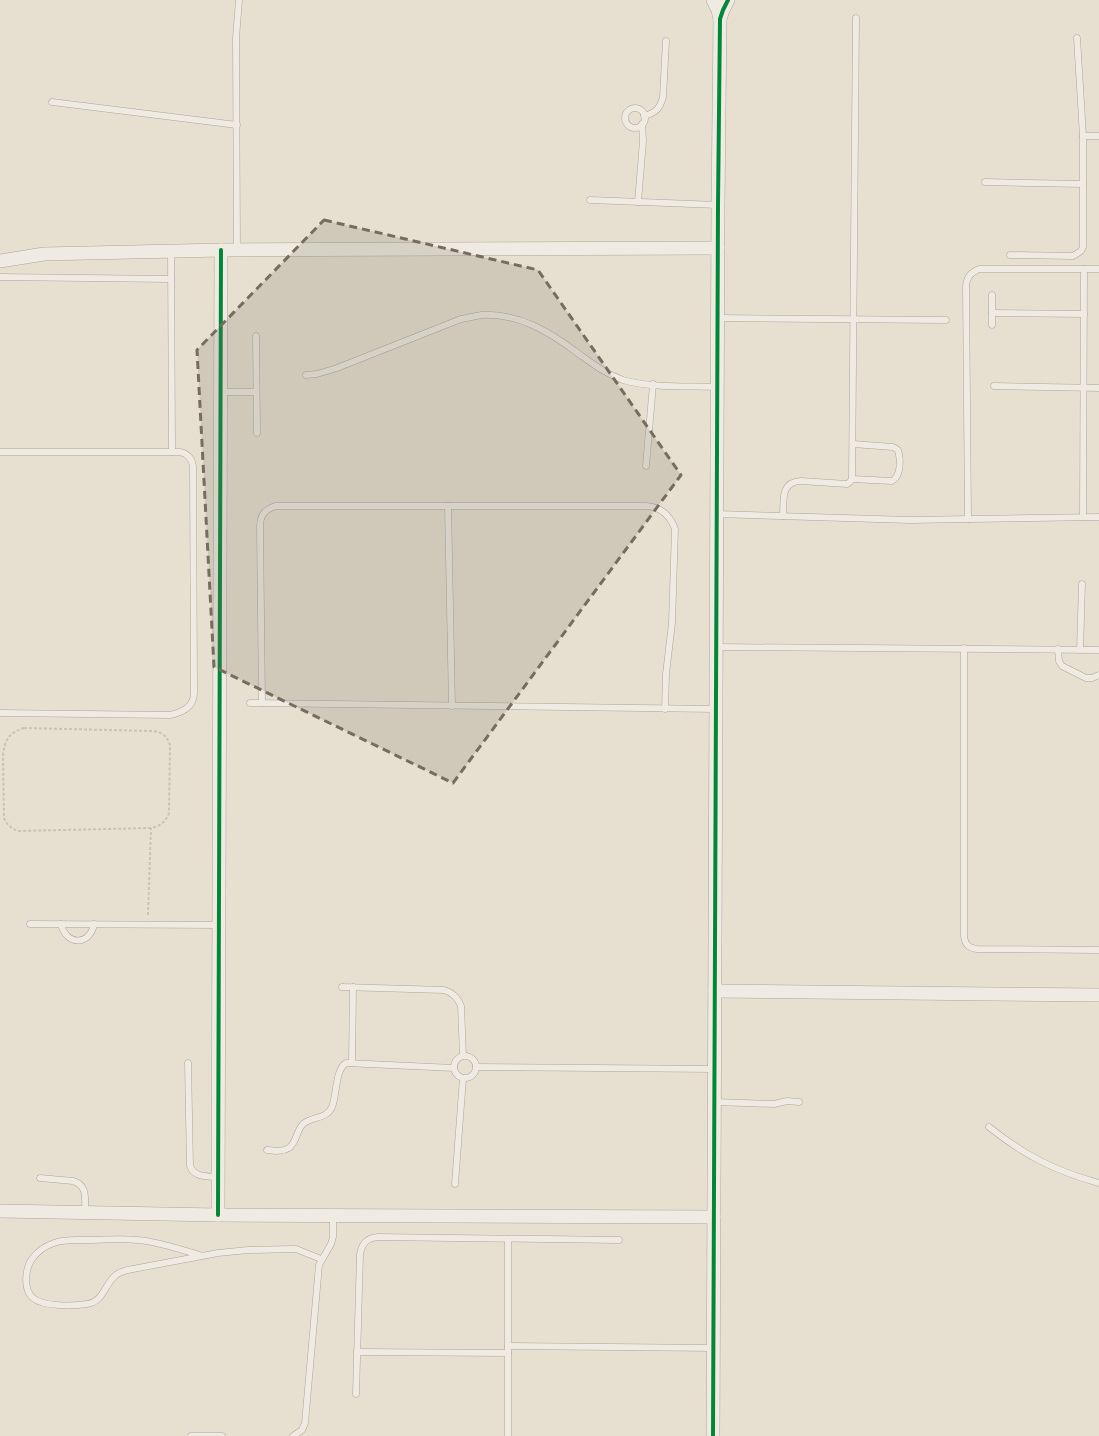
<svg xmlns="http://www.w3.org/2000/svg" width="1099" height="1436" viewBox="0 0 1099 1436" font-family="Bitter,serif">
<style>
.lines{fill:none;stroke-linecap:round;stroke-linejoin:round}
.lane-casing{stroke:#ada599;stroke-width:7}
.street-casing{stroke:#ada599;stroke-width:14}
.path{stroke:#c8c2b9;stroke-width:2;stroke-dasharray:3 2;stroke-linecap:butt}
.lane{stroke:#efebe3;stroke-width:6}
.street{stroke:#efebe3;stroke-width:13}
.cycleway-casing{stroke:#f7eed8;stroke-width:6}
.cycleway{stroke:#00873e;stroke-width:4}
.marked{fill:#786c5e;fill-opacity:0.2;stroke:#786c5e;stroke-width:3;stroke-dasharray:8 5;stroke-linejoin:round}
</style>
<rect width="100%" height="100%" fill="#e7e0d1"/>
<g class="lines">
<g class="lane-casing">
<g id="lane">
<path d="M52 102 237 125"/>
<circle cx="635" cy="118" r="10"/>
<path d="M644 116C656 113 660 108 663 97L666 41"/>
<path d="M1083 136H1099"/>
<path d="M985 182 1083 184"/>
<path d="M590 200 718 205"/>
<path d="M638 202 643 141 642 124"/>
<path d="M237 250 236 38 239 0"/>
<path d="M171 251 172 452"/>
<path d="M1010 255 1073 256 1081 251 1083 247V136L1077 38"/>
<path d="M0 277 171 279"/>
<path d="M992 295V325"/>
<path d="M992 313 1084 314"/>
<path d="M718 318 946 320"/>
<path d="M256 336 257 433"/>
<path d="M306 375 317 374 337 368 461 319C468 318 475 316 482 315 519 313 550 332 579 354 593 364 606 374 623 380 650 388 689 386 717 387"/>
<path d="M994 386 1099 388"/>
<path d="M221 392H256"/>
<path d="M0 452H180C188 454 192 458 193 466L194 693C194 707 183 712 170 715L0 713"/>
<path d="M646 466 653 384"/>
<path d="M852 479 892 481C901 476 901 460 898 450L893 447 853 444"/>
<path d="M448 506 452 706"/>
<path d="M717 514 910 520 1099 517"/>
<path d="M783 516C784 500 780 482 801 481L847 484 850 482 852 479 856 18"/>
<path d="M1083 517 1084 269"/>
<path d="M968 519 966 288C966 278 970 273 979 269H1099"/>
<path d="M716 647 1099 650"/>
<path d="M964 648V936C965 944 968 948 977 949L1099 950"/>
<path d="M1058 649 1059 661 1062 666 1086 678H1092L1099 675"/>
<path d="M1080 650 1082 584"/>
<path d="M250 703 716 709"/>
<path d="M262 703 260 527C260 516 264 510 275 506H646C661 507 670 515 675 529L672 623 666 674 665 709"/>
<path d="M30 924 220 925"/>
<path d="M61 924C66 946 90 946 94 924"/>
<path d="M342 987 444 990C453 993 457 997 461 1006L463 1056"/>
<circle cx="465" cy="1067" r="11"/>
<path d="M188 1063 190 1166C194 1178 208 1176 218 1177"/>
<path d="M352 1063 353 987"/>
<path d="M476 1067 715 1069"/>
<path d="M715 1102 774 1104 787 1101 799 1102"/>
<path d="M989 1127C1024 1155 1055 1171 1099 1183"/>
<path d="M267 1150C275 1151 282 1152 289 1148 297 1142 296 1131 303 1124 312 1116 326 1120 332 1107 337 1095 335 1070 346 1063L454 1068"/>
<path d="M40 1178 73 1181C88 1185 85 1200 85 1213"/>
<path d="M455 1184 463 1078"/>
<path d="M203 1256C182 1250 160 1242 138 1240 121 1238 104 1240 87 1240 76 1240 64 1239 54 1243 45 1246 37 1252 32 1259 25 1269 23 1290 33 1298 43 1307 74 1306 87 1304 105 1301 104 1284 116 1275 121 1271 127 1270 133 1269L218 1253 248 1250 296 1249 321 1259"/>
<path d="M508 1346 714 1348"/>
<path d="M357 1352 508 1353"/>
<path d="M356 1394 360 1254C362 1243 367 1238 378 1237L619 1240"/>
<path d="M191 1436H222"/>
<path d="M293 1436 302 1430 305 1423 319 1265 331 1244 333 1237V1216"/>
<path d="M508 1436V1239"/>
</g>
</g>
<g class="street-casing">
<g id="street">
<path d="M713 0 718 10 720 19"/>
<path d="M0 261 44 254 221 250 718 248"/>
<path d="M715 991 1099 995"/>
<path d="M0 1211 218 1215 714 1217"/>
<path d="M218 1215 221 250"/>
<path d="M713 1436 718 205 720 19 723 10 728 0"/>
</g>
</g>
<g class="path">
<path d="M24 728 152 731C162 732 167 736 170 745L169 813C166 822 160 826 151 828L18 831C11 828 7 825 4 818L3 755C5 739 9 733 24 728Z"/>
<path d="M148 915 151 828"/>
</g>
<use href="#lane" class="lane"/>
<use href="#street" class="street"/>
<g class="cycleway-casing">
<g id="cycleway">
<path d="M218 1215 221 250"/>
<path d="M713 1436 718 205 720 19 723 10 728 0"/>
</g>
</g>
<use href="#cycleway" class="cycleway"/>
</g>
<path class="marked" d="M324 220 538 270 681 475 453 783 214 667 197 350Z"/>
</svg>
